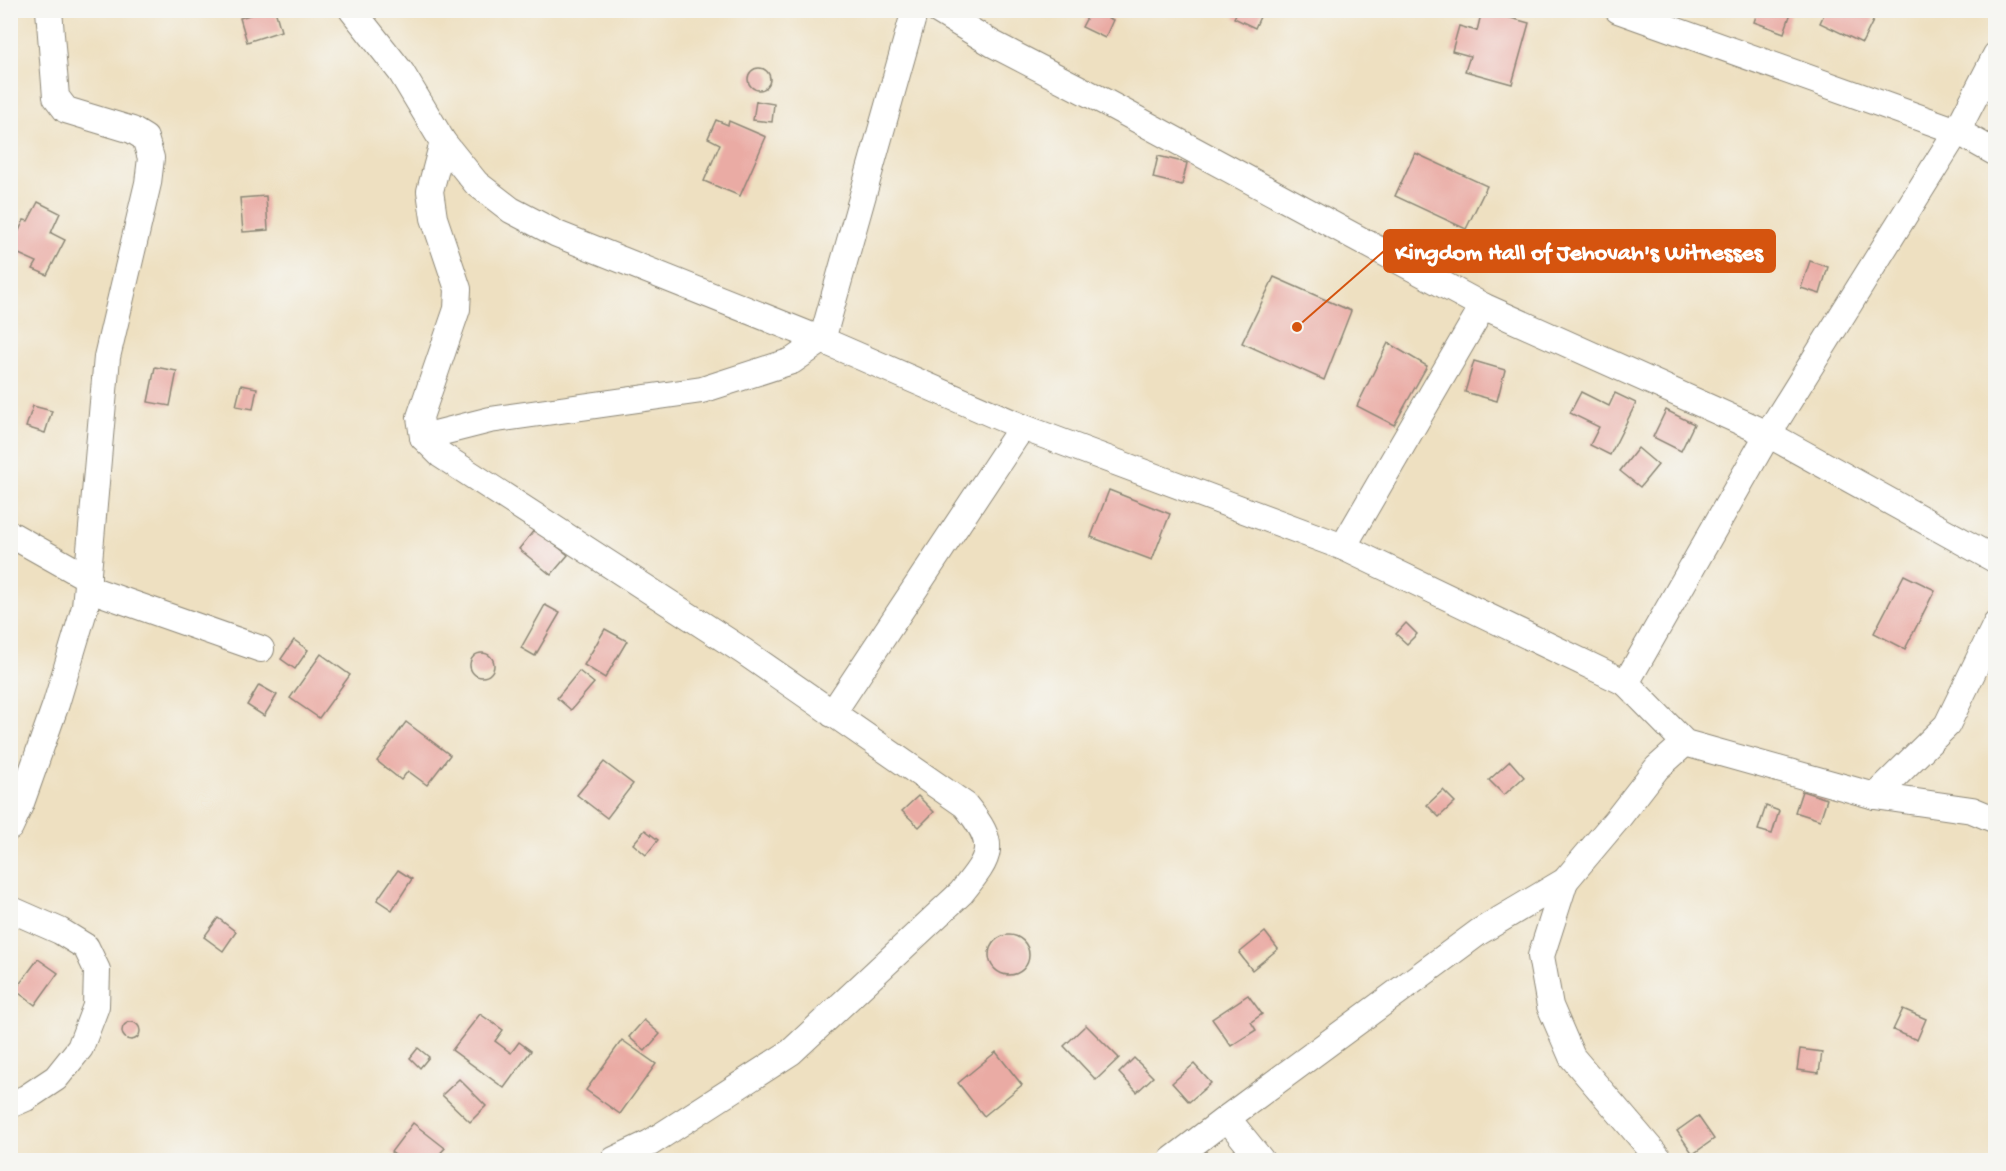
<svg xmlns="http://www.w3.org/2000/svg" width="2006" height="1171" viewBox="0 0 2006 1171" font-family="'Gochi Hand',sans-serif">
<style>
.building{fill:#eaaba4}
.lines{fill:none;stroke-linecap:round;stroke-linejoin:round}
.street-casing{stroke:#8c8676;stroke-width:28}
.street{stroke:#fff;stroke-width:26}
.leader{fill:none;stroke:#d5540f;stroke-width:2}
.callout-dot{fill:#d5540f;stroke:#f6f6f2;stroke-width:2}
.callout{fill:#d5540f;stroke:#d5540f;stroke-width:2}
.callout-label{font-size:24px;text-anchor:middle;font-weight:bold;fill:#fff}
</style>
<rect width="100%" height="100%" fill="#f6f6f2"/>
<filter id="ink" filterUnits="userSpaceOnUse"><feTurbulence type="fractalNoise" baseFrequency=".0167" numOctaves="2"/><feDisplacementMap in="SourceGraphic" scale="12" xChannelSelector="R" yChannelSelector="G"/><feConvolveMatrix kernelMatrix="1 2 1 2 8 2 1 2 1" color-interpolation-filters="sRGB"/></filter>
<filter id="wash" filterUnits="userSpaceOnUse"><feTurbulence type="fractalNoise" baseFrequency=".008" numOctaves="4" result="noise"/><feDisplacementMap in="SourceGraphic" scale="24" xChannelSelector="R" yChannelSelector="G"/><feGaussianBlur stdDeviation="1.35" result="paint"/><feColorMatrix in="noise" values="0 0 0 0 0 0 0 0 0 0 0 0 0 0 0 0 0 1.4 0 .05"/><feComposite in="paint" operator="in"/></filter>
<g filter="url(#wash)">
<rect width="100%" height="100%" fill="#eee0c1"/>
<g id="blocks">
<g class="building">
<path d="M265 10H275L281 31 247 42 240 18Z"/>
<path d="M1091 10 1113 20 1105 38 1082 27Z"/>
<path d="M1238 10H1263L1255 28 1234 18Z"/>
<path d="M1482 10 1529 23 1512 84 1465 71 1470 56 1452 51 1459 26 1477 31Z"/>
<path d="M1758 10H1792L1784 33 1754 22Z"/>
<path d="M1826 10H1858L1874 19 1862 43 1820 23Z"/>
<circle cx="759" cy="79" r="11"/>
<path d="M756 101 774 104 772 122 753 120Z"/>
<path d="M10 116 18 117 15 140 10 139Z"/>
<path d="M716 120 728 125 729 121 766 137 740 196 704 181 720 144 708 138Z"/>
<path d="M1415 153 1487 186 1466 229 1395 196Z"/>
<path d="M1158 156 1187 163 1182 185 1153 178Z"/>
<path d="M266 196 268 230 243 232 240 198Z"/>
<path d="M38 202 60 213 51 233 65 240 47 275 33 269 37 262 10 250 24 220 28 221Z"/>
<path d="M1810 261 1828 267 1820 294 1801 288Z"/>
<path d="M1274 277 1351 311 1324 380 1242 343Z"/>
<path d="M1388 343 1427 366 1394 425 1357 406Z"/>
<path d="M1474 361 1505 370 1497 401 1465 392Z"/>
<path d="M155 367 177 371 170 406 148 402Z"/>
<path d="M241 385 257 388 253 409 236 406Z"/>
<path d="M1581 392 1609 406 1615 393 1636 403 1610 455 1590 445 1599 427 1570 413Z"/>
<path d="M33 406 52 411 45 433 26 427Z"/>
<path d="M1666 410 1694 424 1681 451 1653 437Z"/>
<path d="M1638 448 1658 465 1640 487 1620 471Z"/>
<path d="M1109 490 1170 514 1152 560 1091 537Z"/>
<path d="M535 529 568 555 551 575 519 549Z"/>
<path d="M1904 575 1935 590 1905 649 1874 633Z"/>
<path d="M545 605 560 613 535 656 521 648Z"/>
<path d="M1406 623 1417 634 1407 644 1396 634Z"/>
<path d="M605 629 627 641 605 678 584 665Z"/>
<path d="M294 640 308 650 295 669 281 659Z"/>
<circle cx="482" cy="665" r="12"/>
<path d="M321 654 350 675 319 718 290 698Z"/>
<path d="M579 671 594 683 571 710 557 698Z"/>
<path d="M259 685 277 695 264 716 247 705Z"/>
<path d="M406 722 450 755 427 785 408 771 401 780 377 761Z"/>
<path d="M1510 761 1524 777 1504 795 1489 780Z"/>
<path d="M604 762 633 784 607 818 577 795Z"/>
<path d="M1443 790 1455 802 1439 817 1427 805Z"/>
<path d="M1802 791 1827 799 1820 820 1795 812Z"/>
<path d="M918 796 934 812 919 827 902 811Z"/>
<path d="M1766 806 1779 811 1772 834 1758 830Z"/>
<path d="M645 830 658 840 646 855 633 844Z"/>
<path d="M398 870 412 879 392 910 377 900Z"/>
<path d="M218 918 236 932 223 951 204 937Z"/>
<path d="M1265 932 1278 949 1252 970 1239 953Z"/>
<circle cx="1009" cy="955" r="20"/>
<path d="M38 959 58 973 35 1005 15 990Z"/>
<path d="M1248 995 1262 1014 1251 1022 1256 1030 1231 1046 1212 1019Z"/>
<path d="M1903 1009 1926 1019 1917 1040 1893 1030Z"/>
<path d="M480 1014 503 1030 495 1041 511 1053 519 1042 531 1051 504 1088 452 1050Z"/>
<path d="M644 1020 660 1034 645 1051 629 1037Z"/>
<circle cx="131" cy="1031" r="9"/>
<path d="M1086 1025 1119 1058 1096 1080 1064 1046Z"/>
<path d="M622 1040 656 1064 620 1114 586 1090Z"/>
<path d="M418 1048 429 1057 420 1068 410 1058Z"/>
<path d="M1800 1049 1822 1052 1819 1073 1797 1070Z"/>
<path d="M996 1052 1022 1085 984 1116 958 1083Z"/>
<path d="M1134 1058 1153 1077 1137 1092 1119 1073Z"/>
<path d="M1194 1064 1211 1083 1189 1102 1172 1083Z"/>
<path d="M459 1079 486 1106 470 1122 442 1095Z"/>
<path d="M1698 1116 1714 1139 1693 1154 1677 1131Z"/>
<path d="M413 1123 445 1148 434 1160H402L391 1152Z"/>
<path d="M1205 1151 1213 1160H1195Z"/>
</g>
</g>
</g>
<g filter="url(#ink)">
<use href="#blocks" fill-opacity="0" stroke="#8c8676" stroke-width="1.5"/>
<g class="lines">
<g class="street-casing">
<g id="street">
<path d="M352 10 401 72 443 142 476 183 511 210 557 234 822 340 1022 427 1343 547 1626 683 1685 743 1875 796 1972 810 1996 820"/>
<path d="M937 10 993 44 1105 102 1483 306 1768 434 1996 560"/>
<path d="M1618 10 1957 131 1996 153"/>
<path d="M443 142 430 191 434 218 458 289 457 309 420 417 423 437 441 455 743 651 965 805C998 845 992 855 961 893L791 1052 650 1143 614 1160"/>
<path d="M423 437 490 420 702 390 792 361 822 340 915 10"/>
<path d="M10 534 88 578"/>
<path d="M1343 547 1483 306"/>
<path d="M87 588 261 649"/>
<path d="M1626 683 1768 434 1957 131 1996 55"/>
<path d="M832 714 1022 427"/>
<path d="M1875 796 1947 725 1996 624"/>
<path d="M10 827 21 803 56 704 85 607 107 357 148 183 151 158 145 138 132 130 66 110 56 97 49 10"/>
<path d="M1565 881 1541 956 1550 1006 1572 1057 1660 1160"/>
<path d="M10 909 60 931 86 947 97 970 96 1006 80 1048 56 1078 26 1098 10 1105"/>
<path d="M1227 1118 1261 1160"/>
<path d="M1172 1160 1227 1118 1479 932 1565 881 1619 817 1657 768 1685 743"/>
</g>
</g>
<use href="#street" class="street"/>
</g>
</g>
<path class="leader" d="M1297 327L1384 251"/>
<circle class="callout-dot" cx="1297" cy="327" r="6"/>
<rect class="callout" x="1384" y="230" width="391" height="42" rx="6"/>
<g class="callout-label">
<text x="1579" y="259">Kingdom Hall of Jehovah's Witnesses</text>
</g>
<rect width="2006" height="1171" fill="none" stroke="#f6f6f2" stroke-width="36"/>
</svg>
